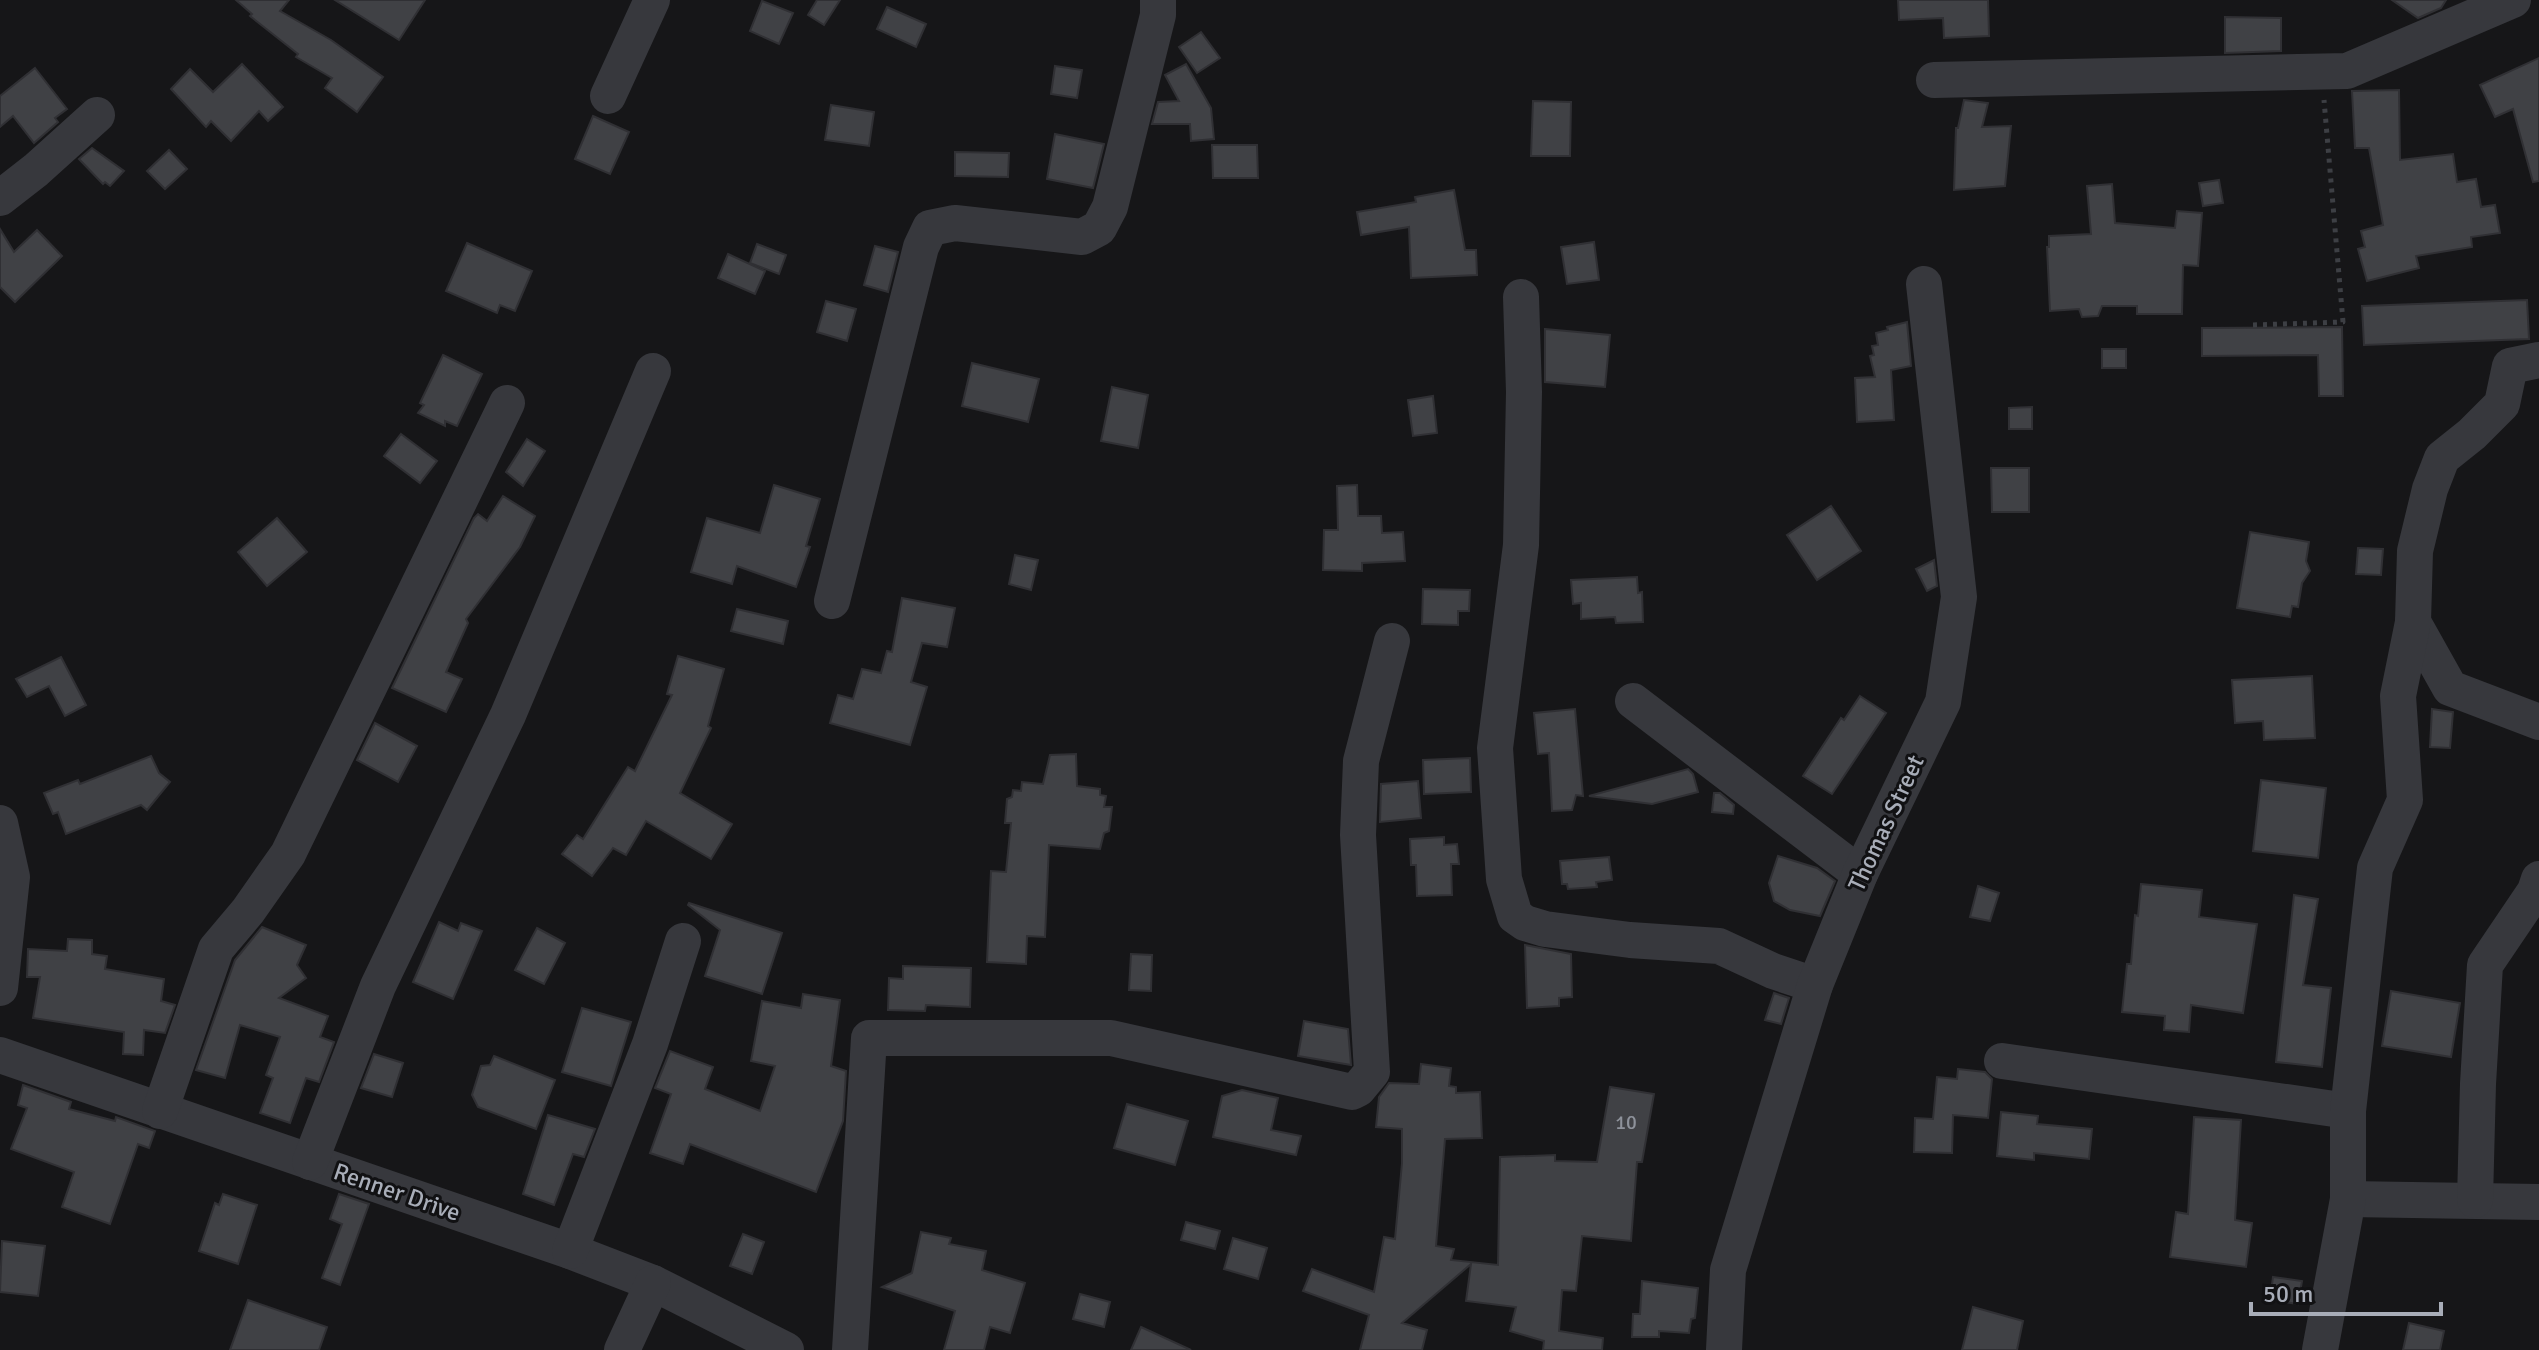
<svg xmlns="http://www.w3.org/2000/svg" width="2539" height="1350" viewBox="0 0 2539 1350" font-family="Signika,sans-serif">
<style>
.building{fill:#404145;stroke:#303034;stroke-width:2}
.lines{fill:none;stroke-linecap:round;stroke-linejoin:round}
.path{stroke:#3d3f44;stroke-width:5;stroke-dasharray:4 6;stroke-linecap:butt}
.minor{stroke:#37383d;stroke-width:36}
.labels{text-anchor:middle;stroke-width:6;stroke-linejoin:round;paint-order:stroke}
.number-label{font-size:20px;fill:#8e929b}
.street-label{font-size:24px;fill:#a8adb8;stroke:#111113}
</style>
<rect width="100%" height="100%" fill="#161618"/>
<g class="building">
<path d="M236 0H289L280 11 331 40 383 77 357 112 325 88 332 78 296 57 298 54 250 16 252 14Z"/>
<path d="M335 0H425L399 40Z"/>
<path d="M817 0H840L824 25 808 15Z"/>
<path d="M1898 0H1988L1989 36 1944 38 1943 18 1899 20Z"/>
<path d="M2392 0H2446L2441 8 2418 18Z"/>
<path d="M762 1 793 13 779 44 750 31Z"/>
<path d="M887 7 926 24 916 47 877 29Z"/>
<path d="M2225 17 2281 18V51L2225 53Z"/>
<path d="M1201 32 1220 58 1197 73 1179 47Z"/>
<path d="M2539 58V181L2533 182 2513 109 2495 117 2480 85Z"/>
<path d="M242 64 283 107 268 121 259 111 231 141 211 121 206 127 171 89 190 69 213 92Z"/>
<path d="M1186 64 1211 108 1214 139 1191 141 1190 124H1152L1158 102 1179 101 1165 75Z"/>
<path d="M1055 66 1082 70 1077 98 1051 94Z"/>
<path d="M35 68 67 109 55 118 58 122 34 143 13 116 0 127V96Z"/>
<path d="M2399 90 2400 160 2453 154 2457 182 2476 179 2481 207 2495 205 2500 233 2471 237 2472 247 2416 256 2419 268 2367 281 2358 249 2365 247 2361 231 2383 225 2369 148H2355L2352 91Z"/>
<path d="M1964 100 1988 103 1982 127 2011 126 2005 186 1954 190 1956 128H1958Z"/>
<path d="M1533 101 1571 102 1570 156H1531Z"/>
<path d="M831 105 874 112 869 146 825 140Z"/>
<path d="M593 116 629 132 610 174 575 159Z"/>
<path d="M1055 134 1104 144 1093 188 1047 179Z"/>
<path d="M1212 145H1257L1258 178H1213Z"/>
<path d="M92 148 124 171 110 186 105 182 103 184 79 159Z"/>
<path d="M169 150 187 169 165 189 147 171Z"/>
<path d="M955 152 1009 153 1008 177 955 176Z"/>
<path d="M2219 180 2223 203 2203 206 2199 183Z"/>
<path d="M2112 184 2115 223 2175 228 2177 211 2202 213 2198 266 2183 265 2182 314H2137V306H2102L2098 316 2082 317 2079 309 2050 311 2047 247H2049V236L2091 234 2087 186Z"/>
<path d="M1454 190 1465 250H1476L1477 275 1411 278 1409 227 1361 235 1357 212 1416 202 1415 197Z"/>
<path d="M0 229 14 252 37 230 62 256 15 302 0 287Z"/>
<path d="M1594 242 1599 280 1567 284 1561 247Z"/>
<path d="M467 243 532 271 515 311 500 305 497 313 446 291Z"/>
<path d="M757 244 786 255 779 274 750 263Z"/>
<path d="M875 246 898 252 888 292 864 285Z"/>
<path d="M728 254 765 271 755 294 718 278Z"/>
<path d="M2527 300 2529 339 2364 345 2362 306Z"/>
<path d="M826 301 856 309 847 341 817 332Z"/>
<path d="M1907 322 1911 366 1891 370 1894 420 1857 422 1855 378 1875 377 1870 356 1874 355 1872 346 1878 345 1876 333 1888 330 1887 327Z"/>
<path d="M2342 327 2343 396H2319L2318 355 2202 356V328Z"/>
<path d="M1545 329 1610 335 1605 387 1545 382Z"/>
<rect x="2102" y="349" width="24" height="19"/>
<path d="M443 355 482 374 457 426 445 421V426L418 413 424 405 420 403Z"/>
<path d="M972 363 1039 379 1028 422 962 406Z"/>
<path d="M1112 387 1148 395 1138 448 1101 441Z"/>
<path d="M1433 396 1437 433 1413 436 1408 400Z"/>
<path d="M2032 407V429H2009V408Z"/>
<path d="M401 434 437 461 420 483 384 456Z"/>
<path d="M527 439 545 451 523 486 506 472Z"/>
<path d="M1991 468H2029V512H1992Z"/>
<path d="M774 485 820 499 806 546 810 547 796 587 737 566 732 584 691 572 707 518 760 533Z"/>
<path d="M1357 485 1358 516H1381L1382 533 1403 532 1405 561 1362 563V571L1323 570 1324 530H1338L1337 486Z"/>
<path d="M503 496 535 516 520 547 466 619 468 623 446 672 462 679 446 712 392 688 474 518 478 514 487 521Z"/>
<path d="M1831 506 1861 551 1817 580 1787 535Z"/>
<path d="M277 518 307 552 267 586 238 552Z"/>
<path d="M2250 532 2309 542 2306 561 2310 571 2302 583 2298 607 2292 606 2290 617 2237 608Z"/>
<path d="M2358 548 2383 549 2381 575 2356 574Z"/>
<path d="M1015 555 1038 560 1031 590 1009 584Z"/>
<path d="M1934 560 1937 586 1927 591 1916 569Z"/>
<path d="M1637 577 1638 593 1642 592 1643 622 1616 623 1615 617 1581 619V603L1573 604 1571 580Z"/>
<path d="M1423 589 1470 590 1469 611H1458V625L1422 624Z"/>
<path d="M902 598 955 608 947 647 922 643 911 682 927 687 910 745 830 723 838 695 853 699 862 669 881 673 887 651 892 652Z"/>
<path d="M737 609 788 621 783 644 731 631Z"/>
<path d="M678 656 724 669 708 726 711 728 680 793 732 824 711 859 646 821 626 855 613 848 592 876 562 854 577 835 583 839 628 767 635 771 672 695 667 694Z"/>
<path d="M61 657 86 705 65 716 49 686 27 697 16 679Z"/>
<path d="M2312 676 2315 738 2264 740 2263 721 2235 723 2232 680Z"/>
<path d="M1860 696 1886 713 1832 794 1803 776 1841 718 1844 720Z"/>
<path d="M1575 709 1583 796 1576 795 1572 810 1552 811 1549 753 1538 754 1534 713Z"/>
<path d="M2432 709 2453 712 2450 748 2430 747Z"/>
<path d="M375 723 417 746 398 782 357 760Z"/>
<path d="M1076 754 1077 786 1100 789V795L1106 796 1104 807H1112L1109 831 1104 833 1100 849 1049 845 1045 937 1027 936 1026 964 987 962 991 871 1006 872 1011 823H1005L1007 799 1012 797 1013 790 1021 791 1022 782 1043 784 1050 755Z"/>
<path d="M151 756 159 773 170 782 147 810 141 805 66 834 58 812 53 814 44 793 78 780 80 784Z"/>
<path d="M1470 758 1471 792 1424 794 1423 760Z"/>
<path d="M1688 769 1693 774 1698 792 1652 804 1589 796Z"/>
<path d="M2261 780 2326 788 2318 858 2253 851Z"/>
<path d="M1418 781 1421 818 1380 822 1381 784Z"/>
<path d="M1714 793H1720L1734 805 1733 814 1712 812Z"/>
<path d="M1444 837V845L1457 844 1459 864H1451L1452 895 1417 896 1416 865H1411L1410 839Z"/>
<path d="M1778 856 1817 868 1835 881 1820 916 1790 910 1774 901 1769 883Z"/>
<path d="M1609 857 1612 880 1596 882 1597 887 1568 889 1567 884H1562L1560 861Z"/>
<path d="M2141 884 2202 890 2199 917 2257 924 2243 1013 2191 1005 2189 1032 2164 1030 2165 1016 2122 1012 2127 964H2131L2135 915 2138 916Z"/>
<path d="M1978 886 1999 893 1990 921 1970 917Z"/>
<path d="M2294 895 2318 899 2303 985 2331 988 2322 1067 2276 1062Z"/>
<path d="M689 903 782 933 762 994 705 976 720 930 688 905Z"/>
<path d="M439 922 458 931 461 923 482 931 453 999 413 982Z"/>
<path d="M262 927 306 945 297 965 306 978 279 998 328 1016 320 1037 334 1042 319 1082 306 1078 290 1123 260 1113 273 1078 266 1075 280 1037 240 1025 225 1078 196 1070 235 960Z"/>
<path d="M537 928 565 943 544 984 515 970Z"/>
<path d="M68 939 92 940V954L107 956 105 969 164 979 161 1001 175 1005 165 1033 144 1030 143 1055 123 1054 124 1032 33 1018 40 977H27L28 949 67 951Z"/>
<path d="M1525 945 1571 954 1572 997 1559 998V1006L1527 1008Z"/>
<path d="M1131 954 1152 955 1151 991 1129 990Z"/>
<path d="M903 966 971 968 970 1007 926 1005 925 1011 888 1010 889 978 903 979Z"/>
<path d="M2391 991 2460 1003 2451 1057 2382 1046Z"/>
<path d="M1774 993 1789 998 1781 1024 1765 1020Z"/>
<path d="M803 994 840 1000 831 1066 846 1071 843 1121 816 1192 690 1144 683 1164 650 1153 671 1094 655 1088 670 1051 713 1067 705 1089 760 1111 775 1066 751 1061 762 1001 801 1008Z"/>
<path d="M582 1008 631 1022 611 1086 562 1072Z"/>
<path d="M1304 1021 1348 1029 1351 1065 1298 1056Z"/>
<path d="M374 1054 403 1063 392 1097 361 1088Z"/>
<path d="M494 1056 555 1080 536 1129 478 1107 472 1095 481 1066 490 1065Z"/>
<path d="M1421 1064 1451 1068 1449 1086 1456 1087V1093L1480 1092 1482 1138 1445 1139 1436 1246 1454 1249 1451 1260 1498 1265 1500 1157 1555 1155V1161L1597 1162 1610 1087 1654 1094 1642 1162H1637L1631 1241 1582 1236 1576 1291 1562 1290 1559 1331 1603 1338 1602 1350H1543L1544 1341 1510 1331 1516 1307 1466 1301 1471 1264 1402 1323 1427 1330 1422 1350H1360L1369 1315 1303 1291 1312 1269 1374 1292 1384 1237 1395 1239 1402 1163V1129L1376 1127 1379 1097 1389 1083 1419 1084Z"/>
<path d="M1958 1069 1985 1072 1992 1079 1988 1118 1953 1115 1952 1153 1914 1152 1915 1118 1933 1119 1937 1077 1957 1079Z"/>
<path d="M23 1085 71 1102 69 1109 115 1121 116 1117 155 1131 149 1148 138 1144 110 1224 62 1207 74 1172 11 1149 27 1108 18 1105Z"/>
<path d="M1242 1090 1278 1098 1271 1130 1301 1136 1296 1155 1213 1137 1222 1096Z"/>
<path d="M1127 1104 1188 1121 1175 1165 1114 1148Z"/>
<path d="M2001 1112 2038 1116 2037 1124 2092 1129 2089 1159 2034 1153V1160L1997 1156Z"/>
<path d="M548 1115 595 1129 584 1157 573 1154 554 1205 523 1194Z"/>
<path d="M2194 1117 2241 1120 2235 1220 2252 1223 2246 1267 2170 1257 2176 1212 2188 1214Z"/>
<path d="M223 1194 257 1205 238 1264 199 1251 215 1203 219 1205Z"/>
<path d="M339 1194 369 1204 340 1285 322 1278 342 1224 330 1219Z"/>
<path d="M1186 1222 1220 1231 1215 1249 1181 1240Z"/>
<path d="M921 1232 951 1238 949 1244 986 1251 982 1270 1025 1283 1010 1333 990 1327 984 1350H944L955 1311 882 1287 912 1273Z"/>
<path d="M743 1234 764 1242 752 1274 730 1266Z"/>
<path d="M1233 1238 1267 1248 1258 1279 1224 1269Z"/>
<path d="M2 1241 45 1246 38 1296 0 1292Z"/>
<path d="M2273 1277 2302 1281 2298 1304 2270 1300Z"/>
<path d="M1642 1281 1698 1288 1695 1318 1691 1319 1689 1333 1659 1331V1337H1632L1633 1314H1640Z"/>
<path d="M1080 1294 1110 1302 1104 1327 1073 1319Z"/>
<path d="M248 1300 327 1327 319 1350H230Z"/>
<path d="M1973 1307 2023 1321 2017 1350H1962Z"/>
<path d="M2409 1323 2444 1331 2440 1350H2403Z"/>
<path d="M1141 1327 1191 1350H1131Z"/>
</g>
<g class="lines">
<path class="path" d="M2253 325 2343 322 2324 100"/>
<g class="minor">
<path d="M1934 80 2347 71 2513 0"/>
<path d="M608 96 652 0"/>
<path d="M0 198 36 170 97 115"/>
<path d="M1521 297 1524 392 1521 545 1495 748 1504 879 1515 916 1525 923 1545 929 1630 940 1719 946 1773 971 1815 985"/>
<path d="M832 601 921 247 930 228 955 223 1082 237 1099 228 1110 207 1158 15V0"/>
<path d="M2413 622 2450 688 2539 722"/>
<path d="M1633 701 1860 874"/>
<path d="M0 823 12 877 0 988"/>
<path d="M0 1055 570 1251 653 1283 786 1350"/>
<path d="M2002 1061 2348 1111"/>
<path d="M160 1111 216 949 248 911 288 854 507 403"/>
<path d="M310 1162 378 986 508 715 653 371"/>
<path d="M2348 1199 2539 1202"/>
<path d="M2475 1200 2478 1084 2485 965 2535 891 2539 879"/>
<path d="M570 1251 650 1044 683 941"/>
<path d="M622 1350 653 1283"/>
<path d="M850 1350 869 1038H1111L1352 1092 1358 1089 1372 1072 1358 835 1361 761 1392 641"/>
<path d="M1724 1350 1728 1270 1815 985 1860 874 1943 702 1959 597 1924 284"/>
<path d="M2320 1350 2348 1199V1111L2375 868 2405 800 2398 696 2413 622 2415 551 2430 489 2442 458 2472 434 2502 404 2510 366 2539 360"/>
</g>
</g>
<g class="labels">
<g class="number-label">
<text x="1626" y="1129">10</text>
</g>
<g class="street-label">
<text transform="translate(1886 823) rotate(-65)" y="8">Thomas Street</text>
<text transform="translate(397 1192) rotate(19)" y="8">Renner Drive</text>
</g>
</g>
<path d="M2251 1302v12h190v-12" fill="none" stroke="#a8adb8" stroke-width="4"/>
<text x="2263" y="1302" font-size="24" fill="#a8adb8" stroke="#111113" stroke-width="6" paint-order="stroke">50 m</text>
</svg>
